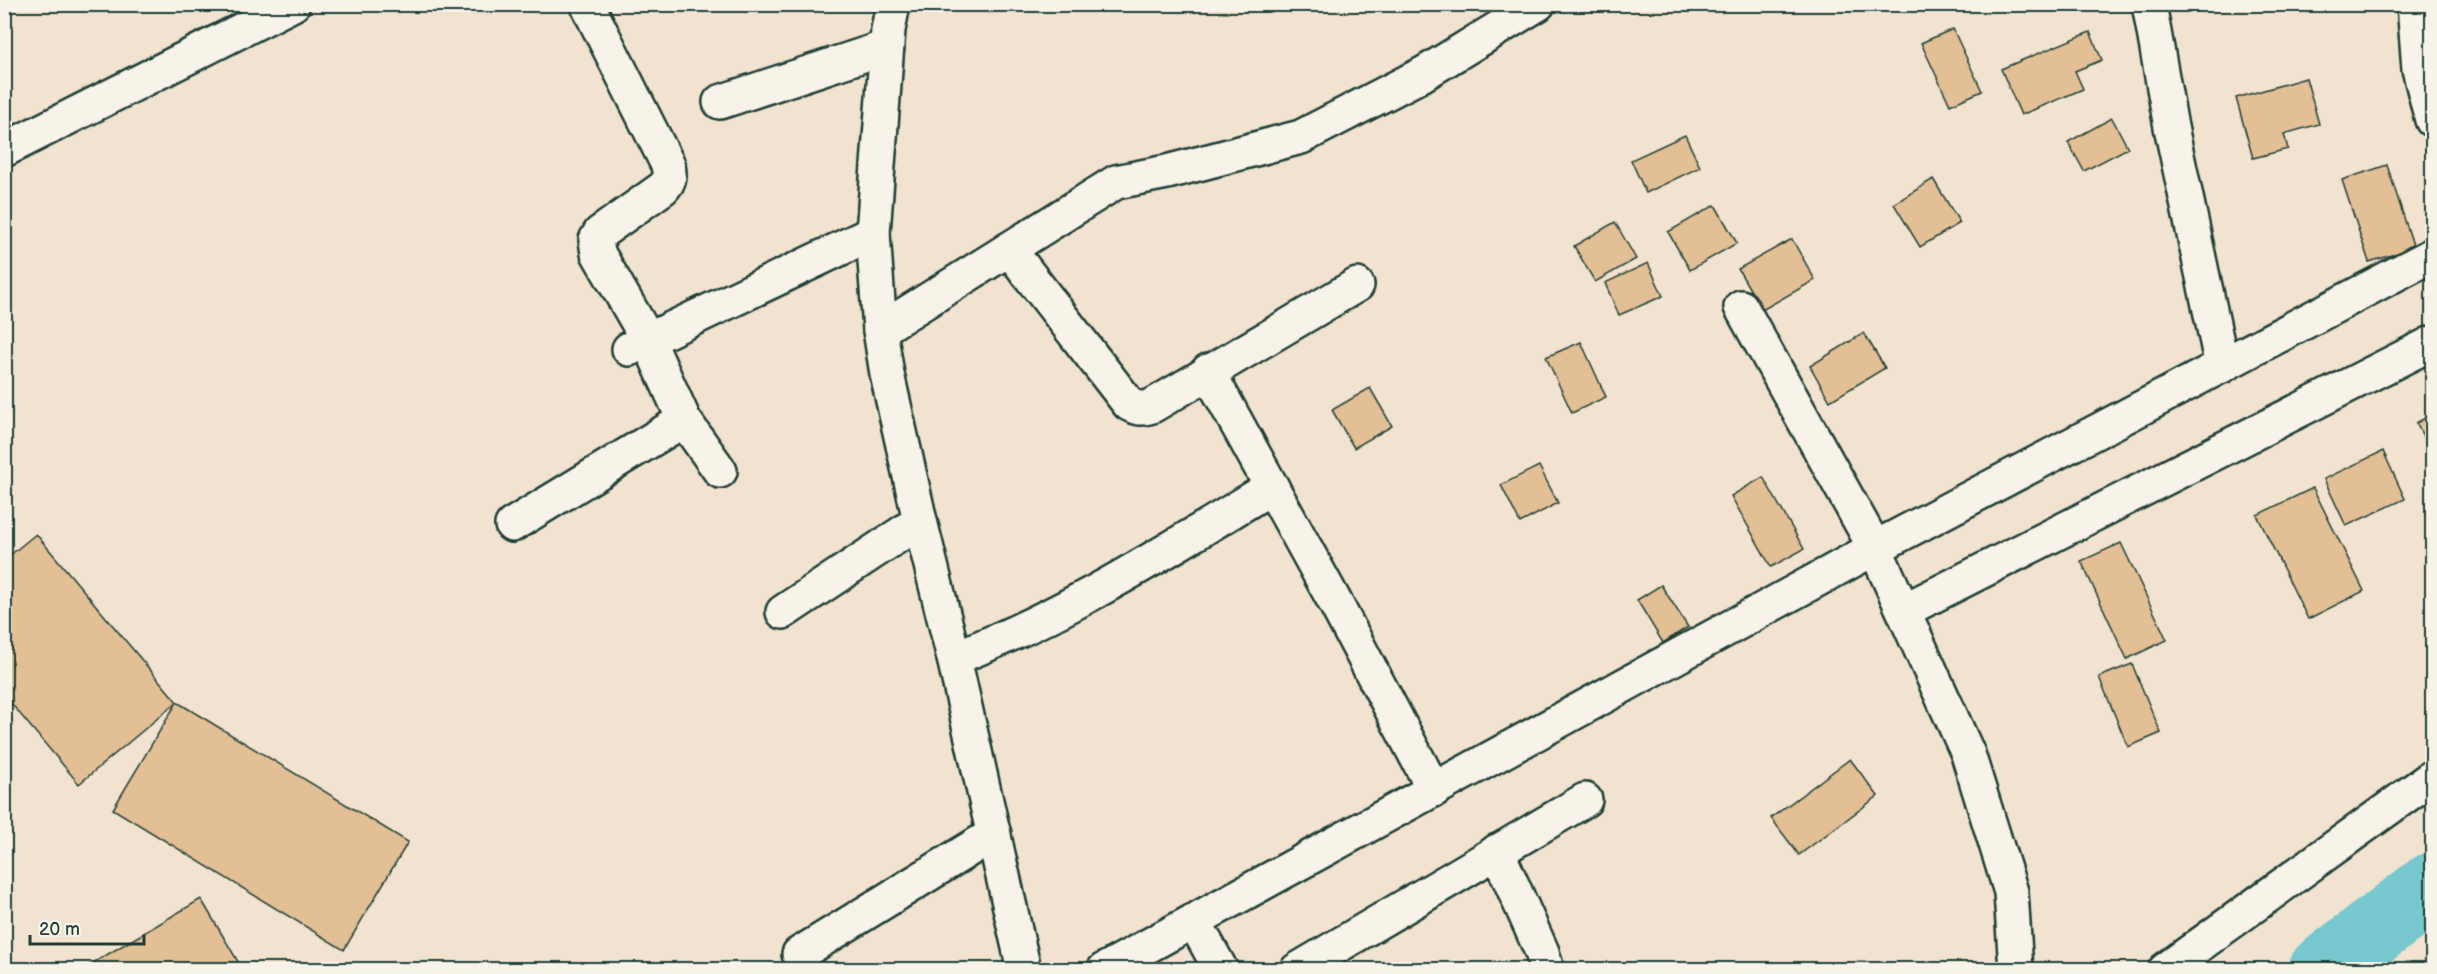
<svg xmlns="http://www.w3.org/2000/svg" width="2437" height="974" viewBox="0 0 2437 974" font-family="'Balsamiq Sans',sans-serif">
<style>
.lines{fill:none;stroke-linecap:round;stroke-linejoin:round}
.river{stroke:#76c8ce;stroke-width:69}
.building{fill:#e2bf94;stroke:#1f3d34;stroke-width:1.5}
.minor-casing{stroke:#1f3d34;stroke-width:38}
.tertiary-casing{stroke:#1f3d34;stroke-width:38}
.secondary-casing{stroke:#1f3d34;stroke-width:38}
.minor{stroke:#f7f3e8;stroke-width:33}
.tertiary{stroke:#f7f3e8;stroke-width:33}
.secondary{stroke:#f7f3e8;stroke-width:33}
</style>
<rect width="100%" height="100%" fill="#f1e3cf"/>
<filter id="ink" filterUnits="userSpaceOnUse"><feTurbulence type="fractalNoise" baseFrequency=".0167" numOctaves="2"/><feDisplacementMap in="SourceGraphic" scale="12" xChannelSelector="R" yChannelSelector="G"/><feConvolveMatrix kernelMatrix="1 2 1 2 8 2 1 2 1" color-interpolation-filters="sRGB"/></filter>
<g filter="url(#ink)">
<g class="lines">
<path class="river" d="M2323 970 2432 887"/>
</g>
<g class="building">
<path d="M1953 29 1982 91 1950 105 1921 43Z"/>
<path d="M2090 32 2102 60 2075 71 2083 89 2021 115 2001 69Z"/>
<path d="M2306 78 2319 124 2284 134 2288 149 2253 158 2236 98Z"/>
<path d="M2112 118 2128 148 2084 171 2068 142Z"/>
<path d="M1685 135 1700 167 1646 193 1631 160Z"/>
<path d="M2387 165 2414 248 2369 262 2342 180Z"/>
<path d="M1933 179 1960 223 1920 247 1894 204Z"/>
<path d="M1715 205 1737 243 1690 270 1668 232Z"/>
<path d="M1615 222 1636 259 1595 282 1574 246Z"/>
<path d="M1792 239 1815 280 1762 310 1738 269Z"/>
<path d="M1648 263 1663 296 1619 315 1605 283Z"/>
<path d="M1864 333 1885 368 1830 401 1810 366Z"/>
<path d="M1581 342 1606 397 1572 413 1546 357Z"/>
<path d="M1370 388 1392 426 1354 448 1332 410Z"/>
<path d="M2432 414V453L2416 423Z"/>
<path d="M2383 451 2405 499 2346 526 2324 479Z"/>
<path d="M1539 466 1558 503 1520 523 1501 485Z"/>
<path d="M1763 477 1804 549 1771 567 1731 496Z"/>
<path d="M2313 488 2364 591 2308 619 2257 515Z"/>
<path d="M36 534 177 702 79 784 4 695V560Z"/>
<path d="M2121 543 2167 640 2127 659 2081 561Z"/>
<path d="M1661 585 1688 627 1663 643 1637 600Z"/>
<path d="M2132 664 2161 733 2128 747 2099 677Z"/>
<path d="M177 702 408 842 344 950 113 809Z"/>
<path d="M1850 759 1878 796 1799 855 1771 818Z"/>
<path d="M201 899 243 970H81Z"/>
</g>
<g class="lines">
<g class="minor-casing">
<g id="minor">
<path d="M587 4 668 165C670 175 670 181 663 188L600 233 596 240 598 253 648 340 684 420 720 471"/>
<path d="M893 4 888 30 873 233 880 330 887 374 920 521 954 658 1024 970"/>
<path d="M2414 4 2419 69 2432 120"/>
<path d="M720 102 887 47"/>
<path d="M4 150 293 4"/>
<path d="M1009 249 1129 404C1138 409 1143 409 1152 406L1357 285"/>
<path d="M1741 307 1875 548 1968 754 2011 892 2016 970"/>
<path d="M880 330 1116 182 1167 172 1301 137 1423 74 1538 4"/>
<path d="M629 349 873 233"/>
<path d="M1208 371 1336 604 1434 790"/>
<path d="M512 525 684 420"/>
<path d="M1905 610 2432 343"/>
<path d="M783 612 920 521"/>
<path d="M954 658C1067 615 1169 549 1272 487"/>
<path d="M1497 851 1542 952 1547 970"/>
<path d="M1194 921 1221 970"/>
<path d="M799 954 994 834"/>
<path d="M1297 970 1585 800"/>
<path d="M2165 970 2432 777"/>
</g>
</g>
<g class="tertiary-casing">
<path id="tertiary" d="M2149 4 2171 127 2222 366"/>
</g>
<g class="secondary-casing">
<path id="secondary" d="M1104 970 1875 548 2432 255"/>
</g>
<use href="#minor" class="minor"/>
<use href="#tertiary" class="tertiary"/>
<use href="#secondary" class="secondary"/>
</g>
</g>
<rect width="2437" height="974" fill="none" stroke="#f7f3e8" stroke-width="24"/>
<rect x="12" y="12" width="2413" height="950" fill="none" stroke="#1f3d34" stroke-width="2" filter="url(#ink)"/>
<path d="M30 935v9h114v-9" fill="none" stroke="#1f3d34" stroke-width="3"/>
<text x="39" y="935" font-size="18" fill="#1f3d34" stroke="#f7f3e8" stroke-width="4.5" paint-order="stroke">20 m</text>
</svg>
